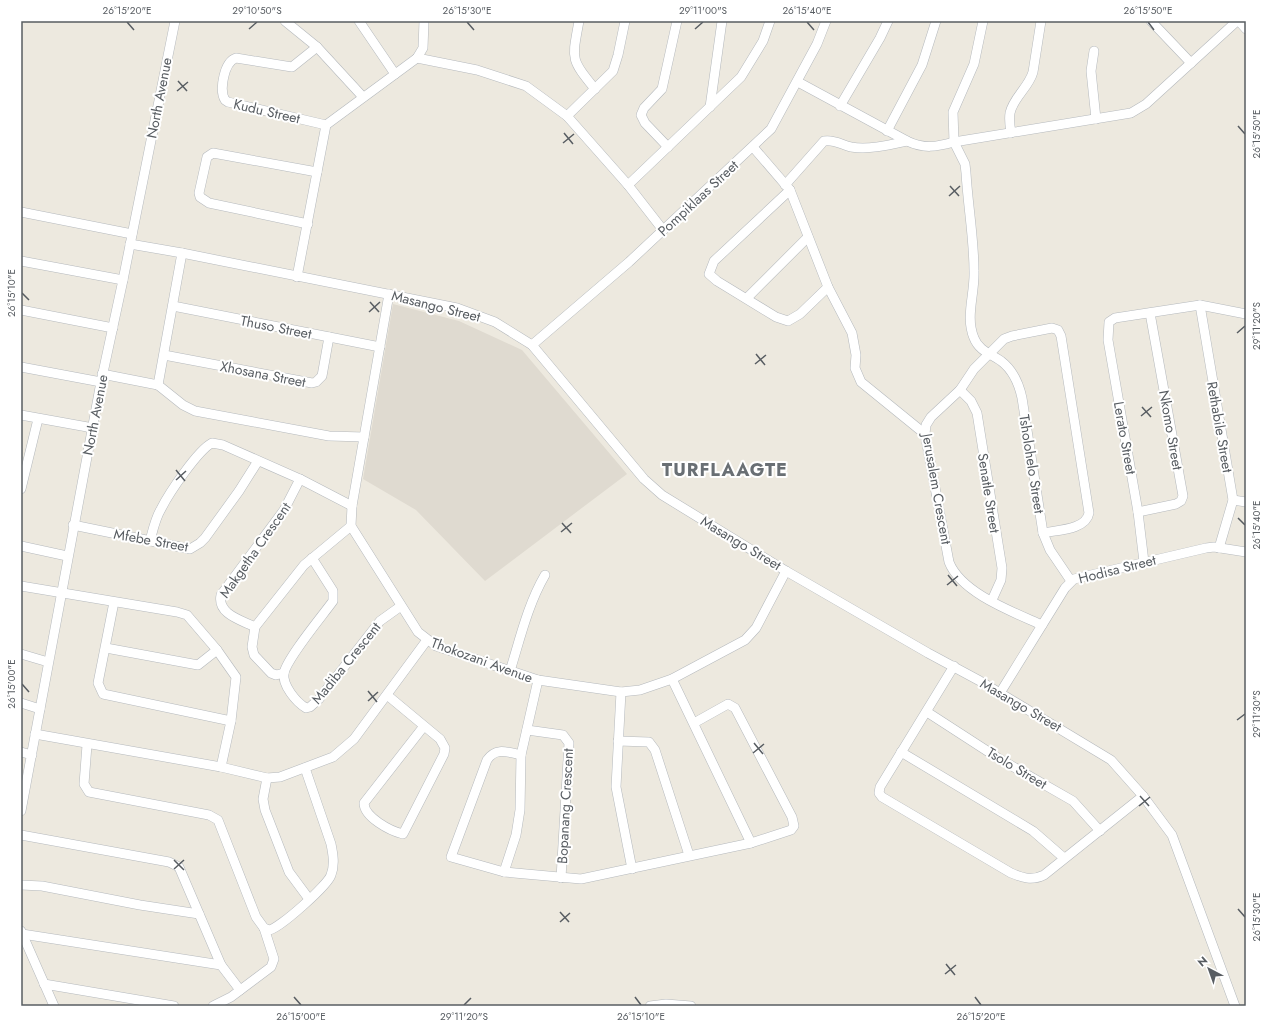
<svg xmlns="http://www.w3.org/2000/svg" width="1267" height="1027" viewBox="0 0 1267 1027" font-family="Jost,sans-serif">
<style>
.education{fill:#dfdad0}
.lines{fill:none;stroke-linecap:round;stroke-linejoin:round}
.minor-casing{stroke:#b5b9bd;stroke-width:10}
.minor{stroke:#fff;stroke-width:9}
.ticks{fill:none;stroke:#585d62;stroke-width:1.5}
.labels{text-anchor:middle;stroke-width:4;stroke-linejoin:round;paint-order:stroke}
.street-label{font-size:14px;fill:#585d62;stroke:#fff}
.district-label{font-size:18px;font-weight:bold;letter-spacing:1px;fill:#696f74;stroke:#fff}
.neatline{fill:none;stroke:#585d62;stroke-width:1.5}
.ticks-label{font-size:10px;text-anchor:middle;fill:#585d62}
</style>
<rect width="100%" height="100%" fill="#ede9df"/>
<path class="education" d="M393 304 459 321 522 350 627 474 485 581 416 510 363 479Z"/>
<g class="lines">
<g class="minor-casing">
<g id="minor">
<path d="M285 21 317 47 363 97"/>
<path d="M359 21 395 74"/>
<path d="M579 21C572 60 570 58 595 89"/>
<path d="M983 21 974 64 953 112 954 142 965 164 966 173C968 206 974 239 974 271 975 294 965 317 974 338 979 351 991 354 1001 361 1013 370 1019 384 1022 398L1043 533 1050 550 1071 581"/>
<path d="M1151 21 1191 63"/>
<path d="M1239 21 1246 29"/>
<path d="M317 47 292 67 236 58C224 62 219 90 225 100L228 102 326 125"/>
<path d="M1094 51 1091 71 1096 119"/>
<path d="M417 58 477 70 526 86 567 116 628 185 663 230"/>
<path d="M798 82 907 141C924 149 936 147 954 142L1131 113 1146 104 1237 21"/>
<path d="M840 106 880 38 888 21"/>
<path d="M710 107 722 21"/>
<path d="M567 116 613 71 618 55 625 21"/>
<path d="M887 131 922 65 936 21"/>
<path d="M1011 133C1010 127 1009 119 1010 113 1013 98 1029 87 1033 72L1041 21"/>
<path d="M668 147 645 123 641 115 644 108 662 89 677 21"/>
<path d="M753 147 790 190 828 287 852 333 856 355 855 368 861 382 925 434"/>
<path d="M628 185 741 77 763 41 770 21"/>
<path d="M785 185 824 141C834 139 842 145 851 147 869 150 889 145 907 141"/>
<path d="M790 190 714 261 709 274 717 281 776 317 788 321 800 314 828 287"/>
<path d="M21 212 132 234"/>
<path d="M308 224 209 203 200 197 199 193 207 157 213 153 317 172"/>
<path d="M130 244 182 253 457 308 495 322 532 345 644 479 662 495 786 571 928 653 980 681 1111 760 1143 796 1172 835 1235 1006"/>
<path d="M182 253 158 385 183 405 195 411 329 436 364 437"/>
<path d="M21 261 123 280"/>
<path d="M297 277 326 125 417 58 423 48 424 21"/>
<path d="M389 294 352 506 351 526 418 632 436 646 538 680 621 692 640 690 672 679 745 640 756 628 786 571"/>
<path d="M747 298 808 237"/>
<path d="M1200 305 1233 500 1219 548"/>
<path d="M173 306 380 347"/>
<path d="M21 310 113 328"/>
<path d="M532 345 629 262 771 129 817 44 826 21"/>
<path d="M164 355 312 383 316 382 322 376 329 337"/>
<path d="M21 367 101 382"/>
<path d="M102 374 158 385"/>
<path d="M960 390 971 401 977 413 1002 568 1001 580 992 600"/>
<path d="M21 415 93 428"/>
<path d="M21 489 38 419"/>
<path d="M1233 500 1246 502"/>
<path d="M1138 512 1176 504 1181 501 1183 496 1150 313"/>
<path d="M73 525 190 549 200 543 205 538 239 491 258 461"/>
<path d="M150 541C153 530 155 519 161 509 169 493 198 450 212 443L223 445 300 479 352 506"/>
<path d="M21 546 67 556"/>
<path d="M312 558 333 591V601C323 615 287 658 284 673 282 685 296 702 306 708L310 707 319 699 380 621 401 606"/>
<path d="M1144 562 1138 512 1108 340 1109 322 1115 318 1200 305 1246 314"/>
<path d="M21 586 177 612 187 615 217 650 236 677 231 721 221 767"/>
<path d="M114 602 98 683 103 694 231 721"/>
<path d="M1042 625C1013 612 961 593 949 562L925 434 926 425 931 417 960 390 974 369 1004 339 1012 336 1052 328 1058 330 1061 336 1089 513C1086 530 1057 530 1043 533"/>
<path d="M255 627C241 620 217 614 221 595L284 510 300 479"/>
<path d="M106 648 198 665 217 650"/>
<path d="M21 654 48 662"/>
<path d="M954 666 880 787 879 793 882 797 1011 873C1023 878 1032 881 1044 875L1143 796"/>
<path d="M510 671C520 639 528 604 545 575"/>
<path d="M284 673 276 675 271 673 254 655 252 647 255 627 304 565 351 526"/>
<path d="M672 679 751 843"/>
<path d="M621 692 616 787 632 869"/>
<path d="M1000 693 1065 588 1074 579 1206 548 1214 547 1246 552"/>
<path d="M387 695 440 739 445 748 444 754 403 834C390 831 364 817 364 803L424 726"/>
<path d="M21 703 40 709"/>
<path d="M927 712 998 758 1073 801 1100 831"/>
<path d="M527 730 563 735 569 743 561 878"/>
<path d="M35 734 221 767 267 778 280 777 333 757 354 739 427 640"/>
<path d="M618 741 649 742 655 750 689 855"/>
<path d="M87 745 84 784 89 792 209 815 218 820 256 917 264 928 269 930C279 929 328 885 331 875 335 865 333 854 331 844L305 768"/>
<path d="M21 752 32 755"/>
<path d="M901 752 1033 831 1064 858"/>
<path d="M521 755C507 752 496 747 487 760L451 857 504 872 581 879 751 843 791 830 794 826 792 817 735 708 728 704 694 723"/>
<path d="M267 778 263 799 265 810 289 872 309 899"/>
<path d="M21 811 101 382 123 280 175 21"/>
<path d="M21 835 169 862 179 867 221 965 240 990"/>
<path d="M504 872 516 835 520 810 521 755 538 680"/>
<path d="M21 885 42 886 140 905 199 914"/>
<path d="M21 931 54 1006"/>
<path d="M22 934 221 965"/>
<path d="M44 984 174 1006"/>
<path d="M213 1006 231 997 271 967 274 959 264 928"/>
<path d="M650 1006 666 1004 691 1006"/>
</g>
</g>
<use href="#minor" class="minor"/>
</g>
<path class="ticks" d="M127 22 134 30M467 22 474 30M807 22 814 30M1148 22 1154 30M249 29 257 22M695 29 703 22M178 81 187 91M177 91 188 82M1238 126 1245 134M564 133 573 144M563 143 574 134M950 186 959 196M949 196 960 186M22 293 29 300M370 302 379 312M369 312 380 302M1237 333 1245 326M756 354 765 365M755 364 766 355M1142 407 1151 417M1141 416 1152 407M176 470 185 481M176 480 186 471M1238 518 1245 525M562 523 571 533M561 532 572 523M948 575 957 586M947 585 958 576M22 684 29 692M368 691 377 702M368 701 378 692M1237 720 1245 714M754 743 763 754M753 753 764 744M1140 796 1149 806M1139 806 1150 797M174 860 184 870M174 869 184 860M1238 909 1245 917M560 912 569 922M560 922 570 913M946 964 955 975M945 974 956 965M294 997 301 1005M635 997 641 1005M975 997 981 1005M464 1005 471 998"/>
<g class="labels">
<g class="street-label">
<text transform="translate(159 98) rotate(-79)" y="5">North Avenue</text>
<text transform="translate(267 111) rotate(13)" y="5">Kudu Street</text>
<text transform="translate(698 198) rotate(-43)" y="5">Pompiklaas Street</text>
<text transform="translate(436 306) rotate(14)" y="5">Masango Street</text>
<text transform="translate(276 327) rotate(11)" y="5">Thuso Street</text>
<text transform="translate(263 374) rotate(11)" y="5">Xhosana Street</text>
<text transform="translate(95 415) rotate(-79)" y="5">North Avenue</text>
<text transform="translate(1220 427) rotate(80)" y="5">Rethabile Street</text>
<text transform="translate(1171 430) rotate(80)" y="5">Nkomo Street</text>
<text transform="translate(1125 438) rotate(80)" y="5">Lerato Street</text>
<text transform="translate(1032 464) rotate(81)" y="5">Tsholohelo Street</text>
<text transform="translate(937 489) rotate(80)" y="5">Jerusalem Crescent</text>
<text transform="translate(989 493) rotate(81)" y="5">Senatle Street</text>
<text transform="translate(151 540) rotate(10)" y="5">Mfebe Street</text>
<text transform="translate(741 543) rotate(31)" y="5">Masango Street</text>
<text transform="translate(255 550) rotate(-55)" y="5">Makgetha Crescent</text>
<text transform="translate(1117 569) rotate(-14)" y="5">Hodisa Street</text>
<text transform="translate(482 660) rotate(20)" y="5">Thokozani Avenue</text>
<text transform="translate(346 663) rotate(-51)" y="5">Madiba Crescent</text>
<text transform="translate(1021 705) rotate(30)" y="5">Masango Street</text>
<text transform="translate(1017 768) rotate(31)" y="5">Tsolo Street</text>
<text transform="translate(565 806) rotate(-87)" y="5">Bopanang Crescent</text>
</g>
<g class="district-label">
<text x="725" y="476">TURFLAAGTE</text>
</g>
</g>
<rect width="1267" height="1027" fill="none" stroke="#ffffff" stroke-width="44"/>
<g transform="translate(1209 969) rotate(319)" stroke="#ffffff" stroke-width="3" paint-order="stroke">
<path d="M0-3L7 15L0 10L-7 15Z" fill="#585d62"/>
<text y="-6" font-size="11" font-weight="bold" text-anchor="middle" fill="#585d62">N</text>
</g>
<rect x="22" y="22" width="1223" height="983" class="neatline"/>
<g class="ticks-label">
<text x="127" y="14">26°15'20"E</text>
<text x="257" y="14">29°10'50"S</text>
<text x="467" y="14">26°15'30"E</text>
<text x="703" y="14">29°11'00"S</text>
<text x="807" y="14">26°15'40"E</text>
<text x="1148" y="14">26°15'50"E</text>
<text transform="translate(1256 134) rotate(-90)" y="4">26°15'50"E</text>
<text transform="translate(11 293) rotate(-90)" y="4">26°15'10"E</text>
<text transform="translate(1256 326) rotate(-90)" y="4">29°11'20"S</text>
<text transform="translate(1256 525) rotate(-90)" y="4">26°15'40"E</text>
<text transform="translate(11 684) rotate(-90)" y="4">26°15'00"E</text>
<text transform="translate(1256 714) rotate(-90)" y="4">29°11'30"S</text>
<text transform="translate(1256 917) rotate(-90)" y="4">26°15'30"E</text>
<text x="301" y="1020">26°15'00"E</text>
<text x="464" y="1020">29°11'20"S</text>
<text x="641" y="1020">26°15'10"E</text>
<text x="981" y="1020">26°15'20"E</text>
</g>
</svg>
